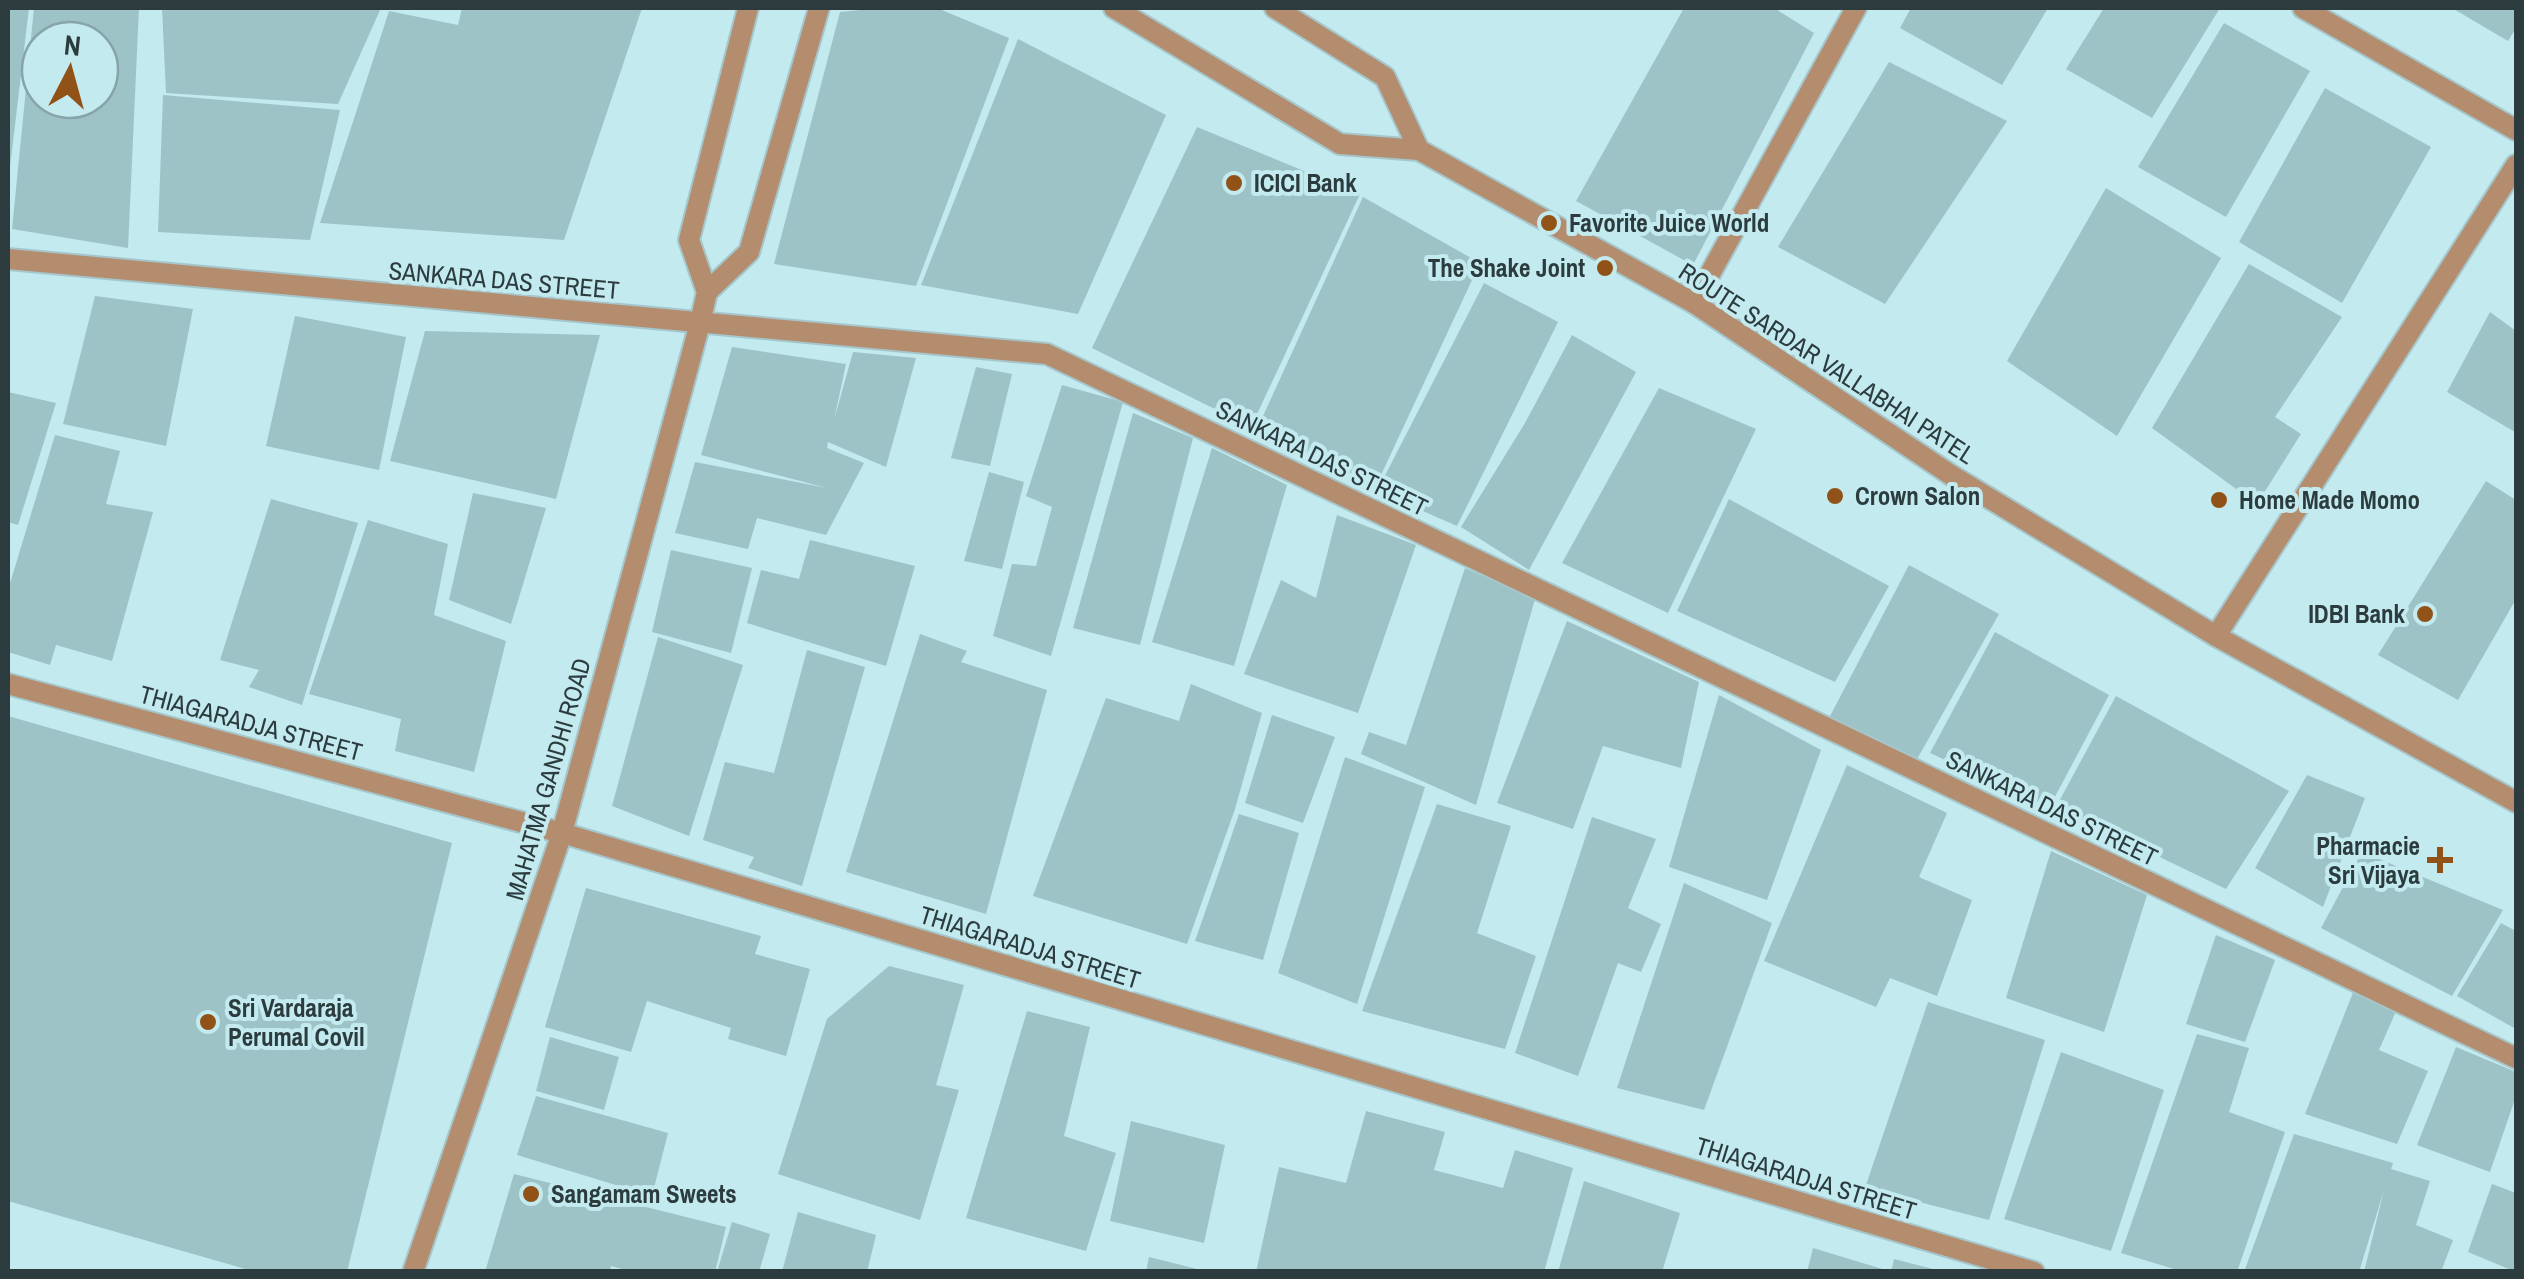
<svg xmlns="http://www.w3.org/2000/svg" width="2524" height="1279" viewBox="0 0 2524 1279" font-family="'Archivo Narrow',sans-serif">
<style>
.building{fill:#9dc3c7;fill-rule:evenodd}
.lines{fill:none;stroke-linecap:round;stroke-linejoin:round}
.minor-casing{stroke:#a5c7cc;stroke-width:24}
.tertiary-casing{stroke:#a5c7cc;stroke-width:24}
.minor{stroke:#b48d6f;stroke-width:20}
.tertiary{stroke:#b48d6f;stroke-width:20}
.poi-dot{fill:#905217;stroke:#c3eaef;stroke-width:4}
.labels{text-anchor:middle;stroke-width:8;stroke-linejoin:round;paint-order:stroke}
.poi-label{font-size:25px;font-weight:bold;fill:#2c3c3e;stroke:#c3eaef;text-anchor:start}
.street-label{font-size:25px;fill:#2c3c3e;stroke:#c3eaef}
</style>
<rect width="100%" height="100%" fill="#c3eaef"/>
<g class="building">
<path d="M8 8H29L10 167H8Z"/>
<path d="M34 8H139L128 248 12 229ZM40 40H100V100H40Z"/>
<path d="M162 8H381L338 104 166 93Z"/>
<path d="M462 8H642L564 240 320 223 389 11 458 25Z"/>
<path d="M881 8H937L1009 38 916 286 774 264 840 12Z"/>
<path d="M1684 8H1774L1814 33 1693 265 1576 201Z"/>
<path d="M1911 8H2048L2002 85 1900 28Z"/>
<path d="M2104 8H2220L2152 118 2066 69Z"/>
<path d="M2452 8H2516V28L2508 41Z"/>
<path d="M2224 23 2310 71 2226 217 2138 167Z"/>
<path d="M1018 39 1166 115 1078 314 921 285Z"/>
<path d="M1889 62 2007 121 1885 304 1778 247Z"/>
<path d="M2325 88 2431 147 2342 303 2239 242Z"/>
<path d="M163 95 340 110 310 240 158 232Z"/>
<path d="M1197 127 1360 194 1251 427 1092 348Z"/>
<path d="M2106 188 2221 258 2117 436 2007 361Z"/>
<path d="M1363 197 1480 263 1374 490 1258 427Z"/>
<path d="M2249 264 2342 317 2275 417 2301 434 2257 504 2152 428Z"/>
<path d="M1484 283 1558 322 1457 526 1377 491Z"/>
<path d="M95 296 193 309 166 446 63 424Z"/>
<path d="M2490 312 2516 331 2515 432 2447 392Z"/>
<path d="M295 316 406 337 379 470 266 446Z"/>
<path d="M425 331 600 335 556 499 390 461Z"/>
<path d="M1572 335 1636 372 1529 570 1461 527 1525 423Z"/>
<path d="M732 347 846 364 834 420 853 352 916 358 886 467 828 442 827 448 864 463 826 535 757 518 748 549 675 533 695 462 827 488 701 455Z"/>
<path d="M976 367 1012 374 990 466 951 458Z"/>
<path d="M1062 385 1123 402 1051 656 993 636 1012 564 1036 566 1052 507 1026 496Z"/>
<path d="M1659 388 1756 429 1668 613 1562 563Z"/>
<path d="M8 392 56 403 18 525 8 522Z"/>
<path d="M1133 413 1193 438 1140 645 1073 628Z"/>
<path d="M55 435 120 451 106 504 153 512 112 661 56 645 50 665 8 652V590Z"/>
<path d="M1212 448 1287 485 1234 666 1152 642Z"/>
<path d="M989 472 1024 482 1002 569 964 561Z"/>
<path d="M2486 481 2516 500V599L2458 700 2378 655Z"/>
<path d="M473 493 546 508 511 624 449 600Z"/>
<path d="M271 499 358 523 302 705 249 687 259 670 220 660Z"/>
<path d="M1729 499 1889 586 1835 682 1677 611Z"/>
<path d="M1337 515 1416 545 1358 713 1244 674 1281 580 1316 598Z"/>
<path d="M368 520 448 544 434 615 506 641 474 772 395 751 401 719 309 694Z"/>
<path d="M810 540 915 566 886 666 747 623 761 570 799 579Z"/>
<path d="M671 550 752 568 731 653 652 632Z"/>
<path d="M1909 565 1999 614 1916 761 1828 720Z"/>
<path d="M1465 568 1535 599 1476 805 1361 754 1369 732 1406 745Z"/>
<path d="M1567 621 1699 682 1681 768 1603 746 1573 829 1497 803Z"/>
<path d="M1995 632 2109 695 2049 808 1930 753Z"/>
<path d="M920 634 967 651 961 662 1047 690 986 914 846 872Z"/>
<path d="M658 637 743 665 689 836 612 806Z"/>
<path d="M807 650 865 667 802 886 748 868 754 857 703 840 725 762 774 773Z"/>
<path d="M1191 684 1262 713 1235 809 1187 944 1033 896 1106 698 1179 721Z"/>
<path d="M1719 695 1821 750 1767 900 1669 867Z"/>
<path d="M2116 696 2289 791 2226 889 2056 807Z"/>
<path d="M1272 715 1335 737 1303 823 1245 803Z"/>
<path d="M8 716 452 843 347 1272H256L8 1201Z"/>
<path d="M1345 757 1425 787 1357 1004 1278 973Z"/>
<path d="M1847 765 1947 813 1919 877 1972 900 1937 996 1890 978 1876 1007 1764 961Z"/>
<path d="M2307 775 2365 798 2323 907 2255 868Z"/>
<path d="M1437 804 1511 826 1477 933 1536 956 1505 1049 1362 1011Z"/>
<path d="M1239 814 1299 833 1263 960 1195 941Z"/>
<path d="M1592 817 1656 839 1628 908 1661 924 1641 972 1618 963 1578 1076 1515 1053Z"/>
<path d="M2051 851 2147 895 2104 1032 2006 998Z"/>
<path d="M2362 852 2503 910 2452 996 2321 928Z"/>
<path d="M1684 883 1772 923 1704 1110 1617 1088Z"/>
<path d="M586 888 761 936 755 954 810 969 786 1056 728 1039 731 1028 647 1001 631 1052 545 1027Z"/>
<path d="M2501 923 2516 931V1029L2457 996Z"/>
<path d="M2216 935 2275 960 2245 1042 2186 1024Z"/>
<path d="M889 966 964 985 936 1085 959 1090 920 1220 778 1174 827 1019Z"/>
<path d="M2356 985 2397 1009 2379 1050 2428 1071 2397 1144 2305 1114Z"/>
<path d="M1928 1002 2045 1040 1989 1220 1865 1188Z"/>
<path d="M1027 1011 1090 1027 1064 1136 1116 1153 1086 1251 966 1218Z"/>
<path d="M2197 1034 2249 1048 2229 1112 2285 1132 2237 1272H2184L2121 1253Z"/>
<path d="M550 1037 619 1057 604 1110 536 1091Z"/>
<path d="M2456 1047 2516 1072V1096L2490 1172 2417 1145Z"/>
<path d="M2061 1052 2164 1090 2111 1251 2004 1219Z"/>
<path d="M536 1096 668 1133 652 1196 517 1155Z"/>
<path d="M1366 1111 1445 1132 1434 1170 1503 1188 1515 1150 1573 1168 1544 1272H1256L1279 1167 1346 1183Z"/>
<path d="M1131 1121 1225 1145 1204 1243 1110 1221Z"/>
<path d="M2294 1134 2393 1163 2391 1169 2430 1181 2416 1225 2453 1240 2441 1272H2364L2384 1190 2359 1272H2244Z"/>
<path d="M514 1174 726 1227 715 1272H633L611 1266 610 1272H485Z"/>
<path d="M1584 1181 1680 1213 1662 1272H1558Z"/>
<path d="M2492 1184 2516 1193V1272L2468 1252Z"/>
<path d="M798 1212 876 1235 867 1272H782Z"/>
<path d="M732 1222 770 1234 759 1272H717Z"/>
<path d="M1813 1248 1889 1271 1888 1272H1807Z"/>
<path d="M1149 1257 1201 1270V1272H1146Z"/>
<path d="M1894 1259 1937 1270V1272H1891Z"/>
</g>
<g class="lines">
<g class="minor-casing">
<g id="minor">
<path d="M2303 8 2516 130"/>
<path d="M8 259 1047 354 2516 1058"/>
<path d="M1694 303 1856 8"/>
<path d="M2216 636 2516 165"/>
<path d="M8 684 562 833 2034 1272"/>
</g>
</g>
<g class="tertiary-casing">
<g id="tertiary">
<path d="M1114 8 1340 144 1419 150 1694 303 1951 475 2216 636 2516 802"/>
<path d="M1275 8 1385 77 1419 150"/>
<path d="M707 292 749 252 819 8"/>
<path d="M413 1272 562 833 700 323 707 292 689 240 748 8"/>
</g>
</g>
<use href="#minor" class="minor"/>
<use href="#tertiary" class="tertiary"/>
</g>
<g class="poi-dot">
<circle cx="1234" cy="183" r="10"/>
<circle cx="1549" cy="223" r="10"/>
<circle cx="1605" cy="268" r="10"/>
<circle cx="1835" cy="496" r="10"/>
<circle cx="2219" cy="500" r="10"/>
<circle cx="2425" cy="614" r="10"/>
<path d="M2435 845h10v10h10v10h-10v10h-10v-10h-10v-10h10z"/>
<circle cx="208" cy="1022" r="10"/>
<circle cx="531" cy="1194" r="10"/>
</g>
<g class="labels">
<g class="poi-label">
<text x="1254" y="192">ICICI Bank</text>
<text x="1569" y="232">Favorite Juice World</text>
<text x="1585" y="277" text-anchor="end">The Shake Joint</text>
<text x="1855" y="505">Crown Salon</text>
<text x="2239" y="509">Home Made Momo</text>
<text x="2405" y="623" text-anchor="end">IDBI Bank</text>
<text x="2420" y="855" text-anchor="end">Pharmacie<tspan x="2420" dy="29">Sri Vijaya</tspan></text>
<text x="228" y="1017">Sri Vardaraja<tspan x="228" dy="29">Perumal Covil</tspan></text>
<text x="551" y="1203">Sangamam Sweets</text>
</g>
<g class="street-label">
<text transform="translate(504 280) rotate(5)" y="9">SANKARA DAS STREET</text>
<text transform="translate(1827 363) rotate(33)" y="9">ROUTE SARDAR VALLABHAI PATEL</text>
<text transform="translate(1322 458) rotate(26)" y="9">SANKARA DAS STREET</text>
<text transform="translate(251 723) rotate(15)" y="9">THIAGARADJA STREET</text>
<text transform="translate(548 779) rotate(-74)" y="9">MAHATMA GANDHI ROAD</text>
<text transform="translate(2052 808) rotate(26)" y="9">SANKARA DAS STREET</text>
<text transform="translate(1030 947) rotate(17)" y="9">THIAGARADJA STREET</text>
<text transform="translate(1806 1178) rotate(17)" y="9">THIAGARADJA STREET</text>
</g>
</g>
<rect width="2524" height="1279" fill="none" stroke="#2c3c3e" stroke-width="20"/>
<g transform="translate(70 70) rotate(6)"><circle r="48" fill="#c3eaef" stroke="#87a4a8" stroke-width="2.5"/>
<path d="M0-8L18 38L0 25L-18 38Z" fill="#905217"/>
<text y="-15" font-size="28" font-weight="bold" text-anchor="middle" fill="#2c3c3e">N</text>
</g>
</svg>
